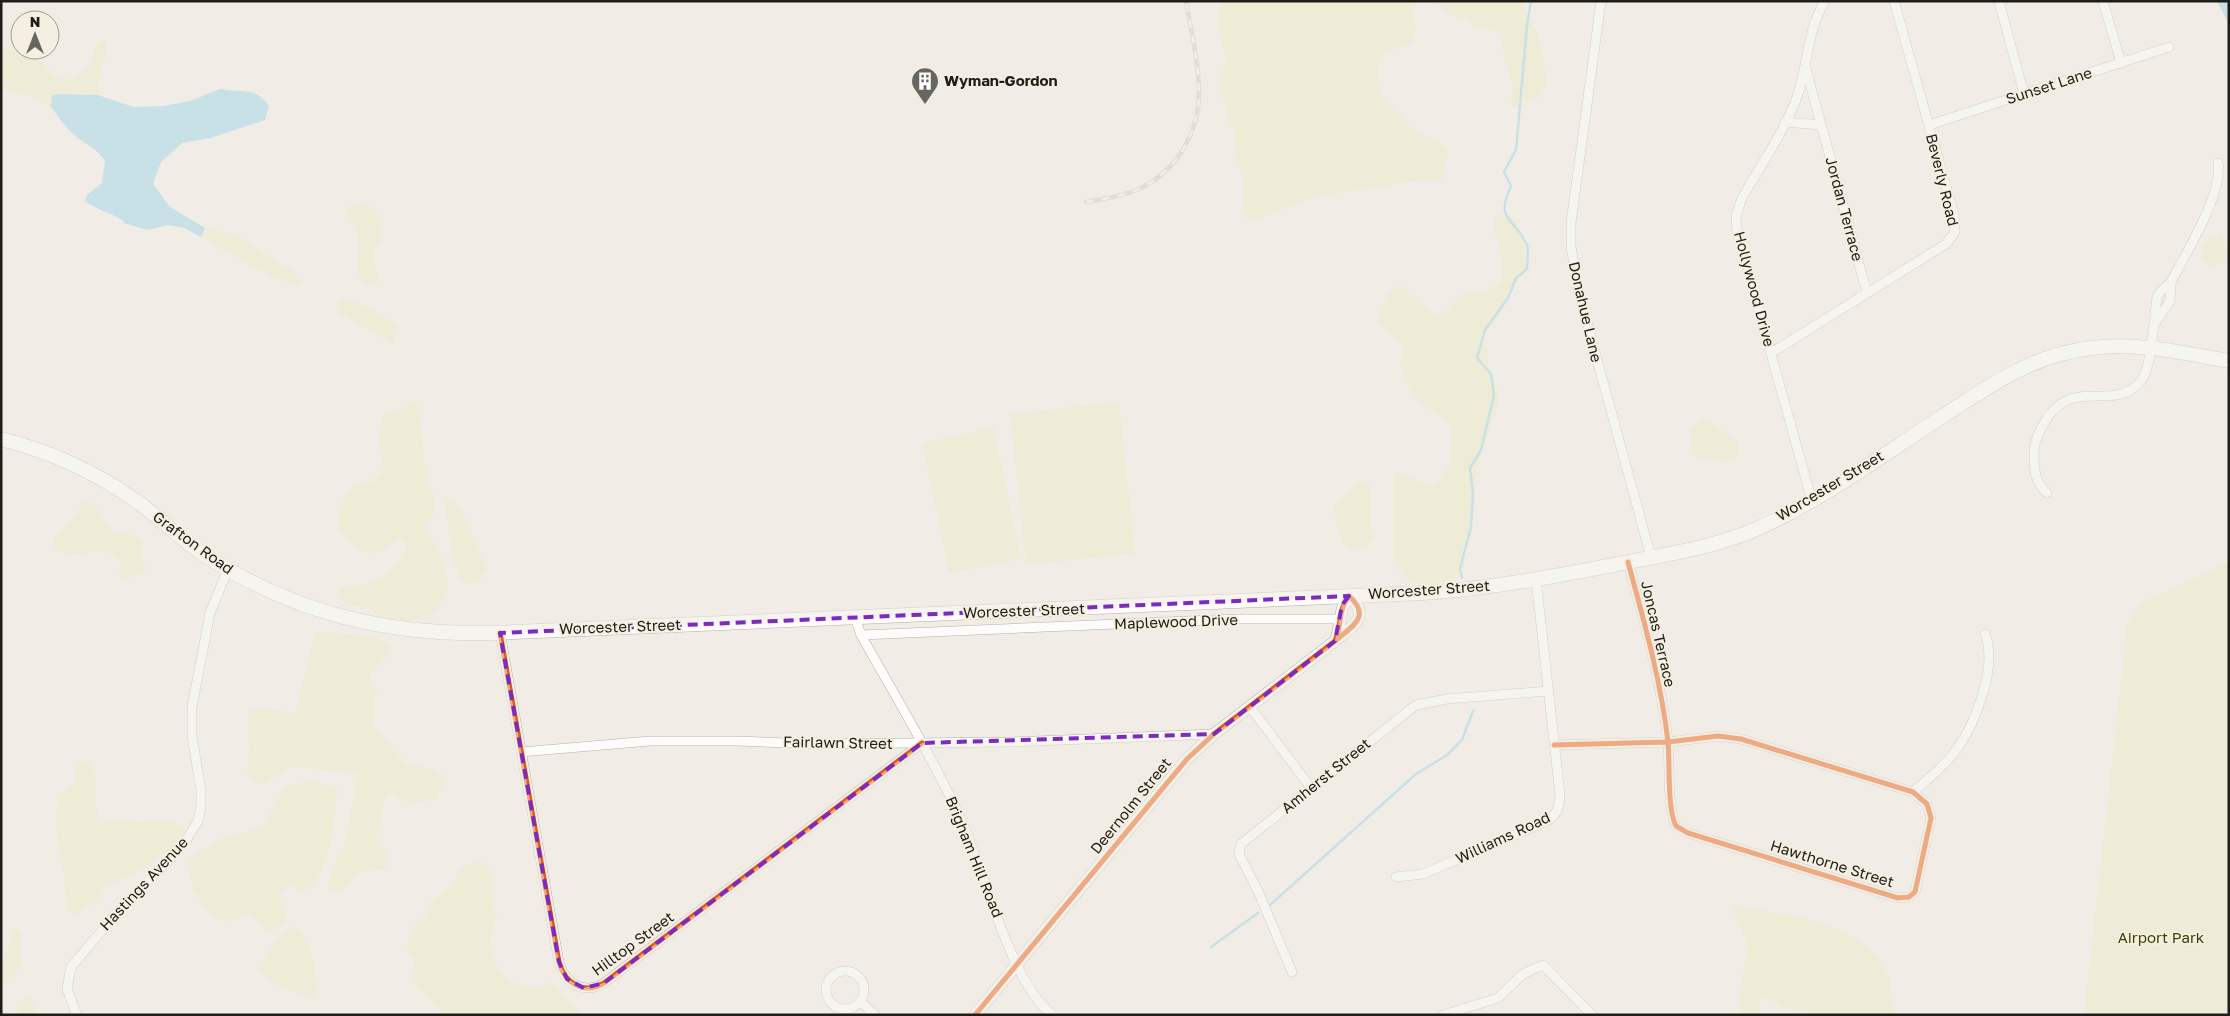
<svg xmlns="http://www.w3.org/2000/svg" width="2230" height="1016" viewBox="0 0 2230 1016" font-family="'Golos Text',sans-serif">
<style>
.green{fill:#eaeac4}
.water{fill:#98d2e8}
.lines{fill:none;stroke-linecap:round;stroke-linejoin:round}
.stream{stroke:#98d2e8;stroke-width:2.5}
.minor-casing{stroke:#b2afaa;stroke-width:10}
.tertiary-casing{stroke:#b2afaa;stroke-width:12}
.primary-casing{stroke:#b2afaa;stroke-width:15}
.minor{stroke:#fdfcfb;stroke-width:9}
.tertiary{stroke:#fdfcfb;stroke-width:11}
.primary{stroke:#fdfcfb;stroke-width:14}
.rail-casing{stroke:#ccccca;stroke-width:4.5}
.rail{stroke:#f5efe1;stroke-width:2.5;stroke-dasharray:8;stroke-linecap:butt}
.cycleway-casing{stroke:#f5efe1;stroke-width:8}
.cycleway{stroke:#e8590c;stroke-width:5}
.marked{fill:none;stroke:#7b2cbf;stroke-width:4;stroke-dasharray:10 6;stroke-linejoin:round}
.labels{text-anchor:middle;stroke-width:4;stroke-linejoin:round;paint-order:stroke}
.poi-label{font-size:15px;font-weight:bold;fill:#1f1d18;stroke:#f5efe1;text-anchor:start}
.street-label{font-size:15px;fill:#1f1d18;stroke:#f5efe1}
.park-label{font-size:15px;fill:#404106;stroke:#f5efe1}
</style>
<rect width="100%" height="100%" fill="#f1ede6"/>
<g class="green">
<path d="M1221 1H1421L1413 8C1419 40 1417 46 1384 51L1377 68 1379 84 1387 102 1416 132 1439 141 1449 152 1442 180 1408 182 1314 197 1266 216 1251 219 1245 217 1242 205 1243 178 1236 162 1234 130 1229 126 1224 100 1220 92 1221 74 1226 61 1217 22Z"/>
<path d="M1434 1H1523L1525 11 1533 22 1541 45 1547 84 1540 96 1519 107H1511L1513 82 1505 62 1501 34 1495 30 1476 27 1467 19 1451 15Z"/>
<path d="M103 39 107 45V50L98 84V95L58 94 52 96 51 107 26 94 1 89V47C12 50 26 51 35 57 54 69 56 93 84 71 95 63 90 47 103 39Z"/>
<path d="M363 202C381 209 382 223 380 241L376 244 374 256 378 282 367 285 357 274C358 261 360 247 357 234 355 224 347 219 345 209Z"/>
<path d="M1499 216 1513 217 1517 221 1519 232 1525 246 1526 268 1523 276 1511 287 1495 322 1485 332 1488 365 1498 392 1499 401 1476 470 1474 511 1465 551 1463 570 1459 576 1448 581 1431 584 1416 583 1406 578 1397 567 1393 554V475L1397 472C1409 475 1420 486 1433 485 1455 469 1452 444 1448 421 1426 408 1405 393 1401 366 1400 358 1403 350 1401 342L1377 322C1380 309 1387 291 1400 285L1427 310 1436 316 1444 313 1463 293H1481L1500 284C1510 261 1491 241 1494 219Z"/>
<path d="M205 228 234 234 290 269 300 280 301 286 272 277 201 237Z"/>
<path d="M2222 234 2227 257 2221 263 2209 267 2201 257 2203 243Z"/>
<path d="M342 299C365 304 380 311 397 327L393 344 341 314 336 305Z"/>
<path d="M413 402 417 403 422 426 424 462 428 470 427 483 435 498 434 512 425 528C436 547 450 566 447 589 445 598 436 609 431 616L410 621 378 616 370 608 346 605 339 598V589C376 581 389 583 407 546L400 538 377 553 360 551 341 532 338 525 339 511 348 491 357 484 372 482 380 473 383 458 379 448 378 435 383 416 388 412 401 410Z"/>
<path d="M1119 402 1135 553 1026 565 1010 414Z"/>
<path d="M1703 420C1711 421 1729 437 1738 442L1739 450 1735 459 1724 463 1713 457 1701 458 1691 453 1690 428Z"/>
<path d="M994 428 1021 559 949 573 922 443Z"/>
<path d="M1361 481 1366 482 1371 486 1370 524 1374 539 1365 547 1354 551 1344 545 1337 528 1334 507 1336 503 1350 493 1356 483Z"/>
<path d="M445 500H453L464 515 488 569 480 580 469 584 462 581 452 557Z"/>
<path d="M85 501 95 504 113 532 139 537 143 541 142 559 147 570 123 581 119 576 120 562C105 544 93 555 74 554 69 554 63 552 58 551L53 545 56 536 68 524Z"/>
<path d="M2229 562V1015H2084L2127 625 2141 603Z"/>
<path d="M315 632C339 634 372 632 391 647 383 670 358 669 378 695L374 700 375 727 405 763 434 769 445 777 437 800 407 803 392 793 386 794 380 829 376 835 379 844 389 858 386 869 359 872 349 885 337 891 328 888 333 867 345 844 357 774 293 766 262 785 253 781 247 772 249 754 248 712 252 708C266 708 280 712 295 712Z"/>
<path d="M79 760 89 763 96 775 95 801 100 825 121 819 135 822 158 821 172 822 191 830 177 849 160 855 147 867 106 887 100 891V902C96 903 91 904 87 906 78 912 78 917 66 911L64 876 57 839 56 812 59 796 74 782 76 763Z"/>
<path d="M315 782 337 788C337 821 329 858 313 887L302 891 290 885 280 893C279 904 286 910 286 921L270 932 265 931 263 925 245 914 235 920 225 921 212 916 193 890 187 859 219 840 264 826 282 791 288 784Z"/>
<path d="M482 861 490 870 492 876V900L497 914 490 943 493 957 499 970 509 981 525 987 537 988 549 983 554 984 575 1009 582 1014 590 1015H444L413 982 412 971 416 963 409 953 407 946 409 937 416 924 427 914 429 904 433 900 451 887 460 869 467 864Z"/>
<path d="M1732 906C1776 912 1861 922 1884 966 1892 980 1892 999 1894 1015H1811L1806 1011 1784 1009 1768 996 1760 999 1759 1007 1761 1015H1740L1739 997 1748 946Z"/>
<path d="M15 926 22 935V966L1 986V959L4 958Z"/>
<path d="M295 926C312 934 317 979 317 997L315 999C296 993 269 986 259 967L276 941Z"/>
<path d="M29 996 35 1008V1015H18L21 1000Z"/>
</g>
<g class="water">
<path d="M2217 1H2229V25Z"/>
<path d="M220 89C243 94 254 85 269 106L265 120 211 138 182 143 161 162 153 184 170 207 205 228 201 237 184 228 167 225 148 230 123 223 124 221C111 213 97 210 85 201L87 195 102 183 105 161C95 147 87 145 74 135 65 127 58 116 51 107L52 96 58 94 98 95 134 107 163 106 190 101Z"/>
</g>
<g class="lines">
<g class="stream">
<path d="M1462 578 1460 569 1471 527 1473 494 1470 468 1481 450 1494 395 1491 374 1477 358 1485 330 1508 298 1516 278 1527 269C1527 262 1529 251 1527 245 1515 217 1494 222 1511 186L1504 172 1516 150 1527 25 1531 1"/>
<path d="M1270 905 1416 774 1447 755 1462 740 1473 711"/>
<path d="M1211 947 1258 913"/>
</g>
<g class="minor-casing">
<g id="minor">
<path d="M1601 1 1571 223V246L1578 290 1651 557"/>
<path d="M1999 1 2024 94"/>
<path d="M2103 1 2121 63"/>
<path d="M1806 69 1867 293"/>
<path d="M1785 122 1821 125"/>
<path d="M1929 125 2169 47"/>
<path d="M2155 323 2170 301 2171 282"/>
<path d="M1771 353 1946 244 1955 232 1954 215 1894 1"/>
<path d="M2047 493C2034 481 2034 468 2034 451 2035 439 2040 430 2046 420 2073 376 2113 413 2140 382 2152 369 2154 317 2157 297L2162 290 2171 282C2186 253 2223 194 2218 163"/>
<path d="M1812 501 1737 232 1736 215 1742 198C1761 165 1784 132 1797 97 1808 66 1807 29 1825 1"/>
<path d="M855 617 861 635C894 694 930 753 959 815 983 865 1010 985 1053 1015"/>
<path d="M500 633 559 962C565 984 584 995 604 983L922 743"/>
<path d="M861 635 1235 619H1341"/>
<path d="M1250 707 1311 788"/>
<path d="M1554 745 1668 742 1718 736 1741 739 1913 792 1927 804 1931 818 1915 892 1909 897 1898 898 1688 833 1676 826C1667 809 1670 763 1668 742 1661 681 1644 621 1628 562"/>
<path d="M521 752 650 741H737L811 744 1009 742 1214 734"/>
<path d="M1913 792C1927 780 1942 768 1954 753 1975 726 1998 667 1985 634"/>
<path d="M1396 877 1423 874 1545 822C1558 815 1559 808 1560 795L1536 579"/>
<circle cx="845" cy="990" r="19"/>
<path d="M1292 972 1258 891 1239 854 1241 844 1416 705 1447 699 1548 691"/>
<path d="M861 1002 875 1015"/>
<path d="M77 1015 67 989 71 967 115 915 171 858 187 839 198 821 201 807V791L192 736V707L210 613 228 569"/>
<path d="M1443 1015 1498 998 1523 974 1543 965 1592 1015"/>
</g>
</g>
<g class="tertiary-casing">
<path id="tertiary" d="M975 1015 1187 759 1214 734 1335 641C1352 626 1372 617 1349 596 1338 609 1342 625 1335 641"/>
</g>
<g class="primary-casing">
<path id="primary" d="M1 439C50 451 97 473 138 502 162 520 184 542 209 558 296 613 387 635 490 633L1422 593C1490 589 1556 576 1623 563 1667 554 1712 548 1754 530 1821 501 1881 456 1943 416 1991 385 2032 355 2091 348 2137 342 2184 353 2229 361"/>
</g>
<use href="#minor" class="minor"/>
<use href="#tertiary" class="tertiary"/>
<use href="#primary" class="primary"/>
<g class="rail-casing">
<path id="rail" d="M1086 202C1102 199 1119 197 1134 191 1175 175 1199 134 1199 92 1199 62 1191 31 1186 1"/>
</g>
<use href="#rail" class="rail"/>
<g class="cycleway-casing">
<g id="cycleway">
<path d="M500 633 559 962C565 984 584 995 604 983L922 743"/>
<path d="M1554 745 1668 742 1718 736 1741 739 1913 792 1927 804 1931 818 1915 892 1909 897 1898 898 1688 833 1676 826C1667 809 1670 763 1668 742 1661 681 1644 621 1628 562"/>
<path d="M975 1015 1187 759 1214 734 1335 641C1352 626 1372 617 1349 596 1338 609 1342 625 1335 641"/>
</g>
</g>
<use href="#cycleway" class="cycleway"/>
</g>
<path d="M0 0H2230V1016H0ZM1349 596 1342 605 1335 641 1214 734 922 743 604 983 584 988 567 979 559 962 500 633Z" fill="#f1ede6" fill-opacity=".55" fill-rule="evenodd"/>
<path class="marked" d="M1349 596 1342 605 1335 641 1214 734 922 743 604 983 584 988 567 979 559 962 500 633Z"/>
<defs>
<g id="building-pin" transform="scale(1.4375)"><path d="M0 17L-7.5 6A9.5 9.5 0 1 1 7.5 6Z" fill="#686660" stroke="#f5efe1"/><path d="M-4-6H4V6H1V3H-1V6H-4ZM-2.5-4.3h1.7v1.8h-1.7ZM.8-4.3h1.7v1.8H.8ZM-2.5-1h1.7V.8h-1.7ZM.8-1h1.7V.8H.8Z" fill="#fff"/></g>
</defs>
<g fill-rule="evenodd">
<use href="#building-pin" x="925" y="81"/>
</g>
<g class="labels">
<g class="poi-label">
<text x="944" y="86">Wyman-Gordon</text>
</g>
<g class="street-label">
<text transform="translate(2049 86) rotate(-18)" y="5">Sunset Lane</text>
<text transform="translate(1942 180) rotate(76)" y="5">Beverly Road</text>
<text transform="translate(1844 209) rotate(75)" y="5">Jordan Terrace</text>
<text transform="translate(1754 289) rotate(75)" y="5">Hollywood Drive</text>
<text transform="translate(1585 312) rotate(77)" y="5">Donahue Lane</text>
<text transform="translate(1830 486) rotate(-31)" y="5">Worcester Street</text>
<text transform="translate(193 543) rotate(36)" y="5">Grafton Road</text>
<text transform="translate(1429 590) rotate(-4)" y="5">Worcester Street</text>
<text transform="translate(1024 611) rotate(-2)" y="5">Worcester Street</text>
<text transform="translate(1176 622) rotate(-2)" y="5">Maplewood Drive</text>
<text transform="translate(620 627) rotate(-2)" y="5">Worcester Street</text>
<text transform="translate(1658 634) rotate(77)" y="5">Joncas Terrace</text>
<text transform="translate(838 743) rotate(1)" y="5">Fairlawn Street</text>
<text transform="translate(1326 776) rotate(-39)" y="5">Amherst Street</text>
<text transform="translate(1131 806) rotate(-51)" y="5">Deernolm Street</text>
<text transform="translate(1503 838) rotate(-25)" y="5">Williams Road</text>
<text transform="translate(974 857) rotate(68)" y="5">Brigham Hill Road</text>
<text transform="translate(1832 864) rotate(17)" y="5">Hawthorne Street</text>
<text transform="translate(144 884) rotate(-47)" y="5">Hastings Avenue</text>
<text transform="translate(633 944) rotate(-36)" y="5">Hilltop Street</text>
</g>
<g class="park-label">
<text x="2161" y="943">Airport Park</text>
</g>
</g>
<rect width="2230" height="1016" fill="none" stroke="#1f1d18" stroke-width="5"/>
<g transform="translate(35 35)"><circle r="24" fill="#f5efe1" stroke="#9f9b91"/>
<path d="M0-4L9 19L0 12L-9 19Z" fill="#686660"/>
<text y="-8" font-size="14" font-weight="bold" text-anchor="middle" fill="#1f1d18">N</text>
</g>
</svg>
